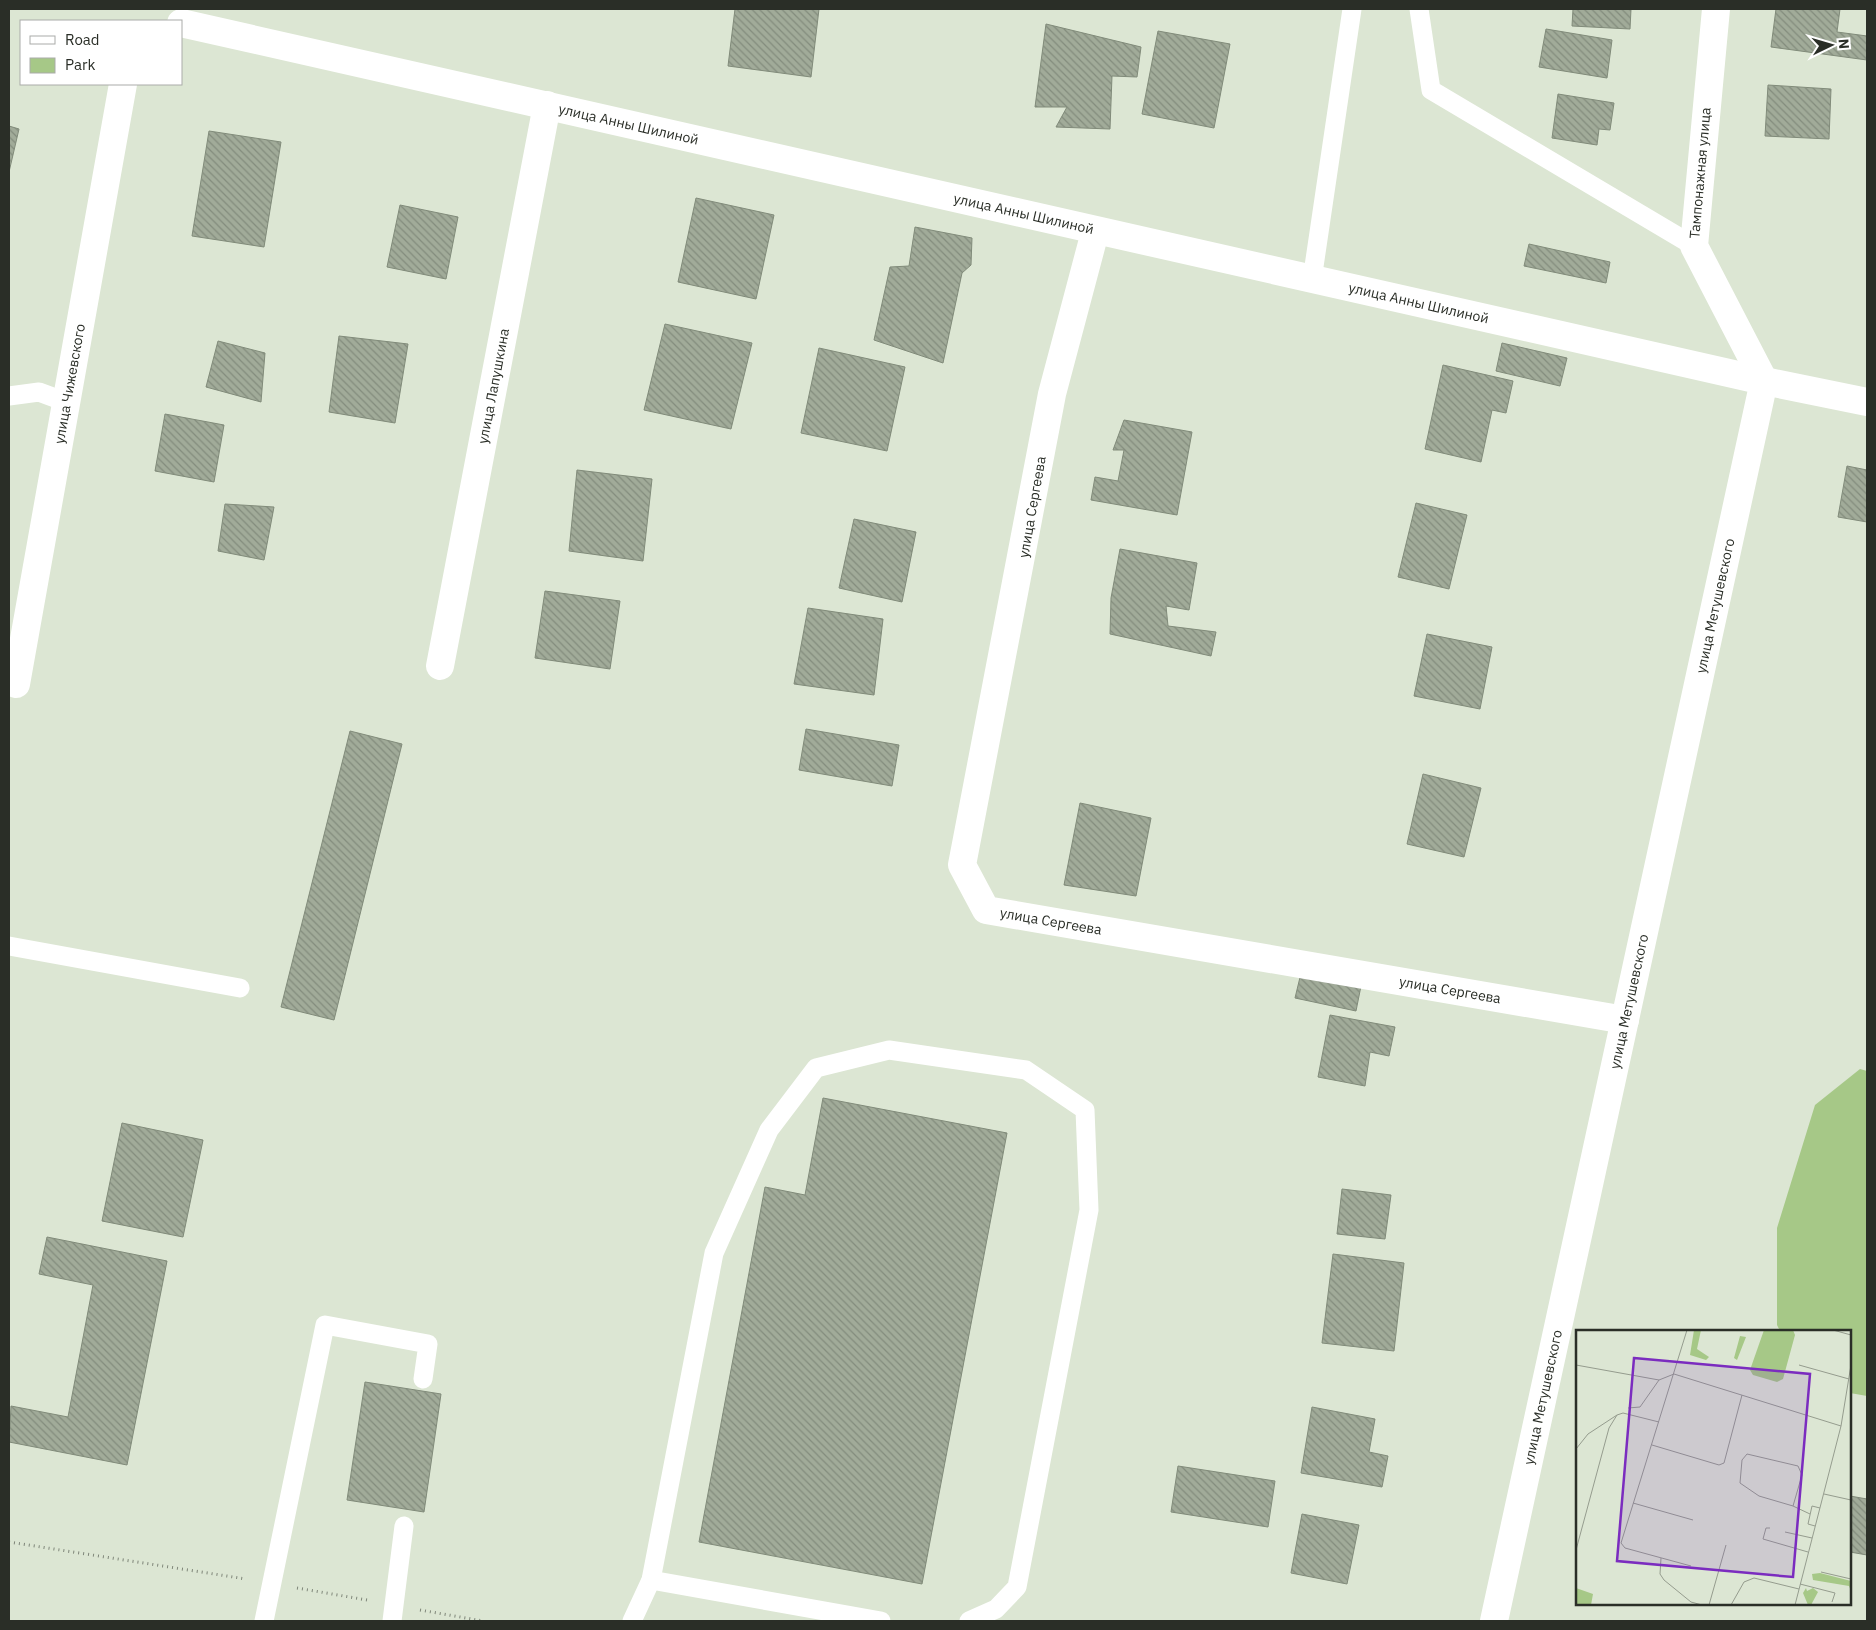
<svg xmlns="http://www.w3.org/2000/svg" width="1876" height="1630" viewBox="0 0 1876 1630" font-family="'IBM Plex Sans',sans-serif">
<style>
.park{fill:#a6c887}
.building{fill:url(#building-back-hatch);stroke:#818b7a}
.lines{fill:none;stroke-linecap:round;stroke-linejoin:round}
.path{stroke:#7f8679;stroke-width:3;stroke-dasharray:1 4;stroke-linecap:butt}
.service{stroke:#fff;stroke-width:19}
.minor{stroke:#fff;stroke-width:28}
.labels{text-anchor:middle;stroke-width:4.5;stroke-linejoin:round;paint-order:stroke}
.street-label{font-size:14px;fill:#2a2e27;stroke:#fff}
.inset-road{fill:none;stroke:#959c8e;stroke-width:1}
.view{fill:#7b2cbf;fill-opacity:0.15;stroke:#7b2cbf;stroke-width:2.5}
.inset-edge{fill:none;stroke:#2a2e27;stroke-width:2.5}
</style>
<defs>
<pattern id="building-back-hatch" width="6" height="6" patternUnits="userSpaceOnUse" patternTransform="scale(1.25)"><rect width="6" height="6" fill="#a1ab99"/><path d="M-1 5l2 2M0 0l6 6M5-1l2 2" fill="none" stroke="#838c7d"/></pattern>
</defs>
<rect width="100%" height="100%" fill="#dce6d3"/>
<path class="park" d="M1860 1069 1867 1071V1396L1850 1393V1331H1780L1777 1325V1228L1815 1105Z"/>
<g class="building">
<path d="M735 9H819L811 77 728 66Z"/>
<path d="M1573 9H1631L1630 29 1572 26Z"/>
<path d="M1776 9H1840L1837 32 1867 36V60L1771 47Z"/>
<path d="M1046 24 1141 47 1137 77 1112 76 1110 129 1056 127 1067 107H1035Z"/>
<path d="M1546 29 1612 40 1607 78 1539 67Z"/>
<path d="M1158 31 1230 44 1214 128 1142 114Z"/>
<path d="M1768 85 1831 89 1829 139 1765 136Z"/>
<path d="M1558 94 1614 103 1610 130 1599 129 1597 145 1552 138Z"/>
<path d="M9 126 19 129 9 172Z"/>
<path d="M209 131 281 142 264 247 192 236Z"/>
<path d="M696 198 774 215 756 299 678 282Z"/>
<path d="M400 205 458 217 446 279 387 267Z"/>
<path d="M915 227 972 238 971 265 962 273 943 363 874 340 890 267 909 266Z"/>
<path d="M1529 244 1610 262 1606 283 1524 266Z"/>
<path d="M665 324 752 343 731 429 644 410Z"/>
<path d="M339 336 408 344 395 423 329 412Z"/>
<path d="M218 341 265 353 261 402 206 387Z"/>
<path d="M1502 343 1567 358 1560 386 1496 371Z"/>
<path d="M819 348 905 367 887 451 801 433Z"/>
<path d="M1443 365 1513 381 1506 413 1492 410 1481 462 1425 449Z"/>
<path d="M165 414 224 425 214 482 155 471Z"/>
<path d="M1124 420 1192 432 1177 515 1091 500 1095 477 1118 481 1124 450H1113Z"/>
<path d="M1847 466 1867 470V522L1838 517Z"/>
<path d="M577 470 652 479 643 561 569 551Z"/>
<path d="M1416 503 1467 515 1449 589 1398 577Z"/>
<path d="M225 504 274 507 264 560 218 551Z"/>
<path d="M854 519 916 532 902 602 839 588Z"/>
<path d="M1120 549 1197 563 1189 610 1166 606 1168 626 1216 632 1211 656 1110 634 1111 598Z"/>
<path d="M545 591 620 601 610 669 535 658Z"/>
<path d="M808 608 883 619 874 695 794 684Z"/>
<path d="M1427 634 1492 647 1480 709 1414 696Z"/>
<path d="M806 729 899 745 892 786 799 770Z"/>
<path d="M350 731 402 744 334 1020 281 1007Z"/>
<path d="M1423 774 1481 788 1464 857 1407 844Z"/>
<path d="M1080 803 1151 818 1136 896 1064 885Z"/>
<path d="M1302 969 1362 981 1356 1011 1295 998Z"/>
<path d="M1330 1015 1395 1027 1389 1056 1370 1052 1365 1086 1318 1077Z"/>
<path d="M823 1098 1007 1133 922 1584 699 1542 765 1187 805 1195Z"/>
<path d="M122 1123 203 1140 183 1237 102 1221Z"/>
<path d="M1342 1189 1391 1195 1385 1239 1337 1234Z"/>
<path d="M47 1237 167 1261 127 1465 9 1442 11 1406 68 1417 93 1285 39 1274Z"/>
<path d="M1333 1254 1404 1263 1394 1351 1322 1343Z"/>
<path d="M365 1382 441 1394 424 1512 347 1500Z"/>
<path d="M1312 1407 1375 1419 1369 1452 1388 1456 1382 1487 1301 1473Z"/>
<path d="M1178 1466 1275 1481 1268 1527 1171 1512Z"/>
<path d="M1850 1496 1867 1499V1555L1850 1552Z"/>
<path d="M1302 1514 1359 1525 1347 1584 1291 1573Z"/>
</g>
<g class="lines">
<g class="path">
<path d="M9 1542 246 1579"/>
<path d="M297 1588 367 1600"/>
<path d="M420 1610 483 1621"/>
</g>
<g class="service">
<path d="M1419 9 1431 90 1694 246"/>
<path d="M1312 280 1352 9"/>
<path d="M9 396 39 392 66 402"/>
<path d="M9 946 240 988"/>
<path d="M651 1580 881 1621"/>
<path d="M264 1621 325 1325 428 1344 423 1379"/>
<path d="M392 1621 404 1526"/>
<path d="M632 1621 651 1580 714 1253 769 1130 816 1068 889 1050 1026 1070 1085 1110 1089 1210 1017 1587 996 1609 969 1621"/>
</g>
<g class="minor">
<path d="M1716 9 1694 246 1764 381"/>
<path id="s1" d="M181 23 1764 381 1867 402"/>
<path id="s2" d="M1095 232 1052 394 962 865 986 910 1625 1020"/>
<path id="s3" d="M440 666 547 105"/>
<path id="s4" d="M16 684 123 84"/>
<path id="s5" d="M1494 1621 1764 381"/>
</g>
</g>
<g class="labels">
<g class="street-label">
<text dy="5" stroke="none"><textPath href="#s1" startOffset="459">улица Анны Шилиной</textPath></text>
<text transform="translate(1700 173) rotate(-85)" y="5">Тампонажная улица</text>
<text dy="5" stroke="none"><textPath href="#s1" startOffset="864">улица Анны Шилиной</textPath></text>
<text dy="5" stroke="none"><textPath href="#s1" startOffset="1269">улица Анны Шилиной</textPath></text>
<text dy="5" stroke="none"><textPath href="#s4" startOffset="305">улица Чижевского</textPath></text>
<text dy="5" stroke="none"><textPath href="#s3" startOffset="285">улица Лапушкина</textPath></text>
<text transform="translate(1032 507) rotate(-80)" y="5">улица Сергеева</text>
<text dy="5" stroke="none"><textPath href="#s5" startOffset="1039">улица Метушевского</textPath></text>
<text dy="5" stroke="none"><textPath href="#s2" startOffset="764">улица Сергеева</textPath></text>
<text dy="5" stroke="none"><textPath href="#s2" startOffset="1169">улица Сергеева</textPath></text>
<text dy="5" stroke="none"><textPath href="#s5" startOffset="634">улица Метушевского</textPath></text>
<text dy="5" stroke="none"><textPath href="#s5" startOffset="229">улица Метушевского</textPath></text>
</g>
</g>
<g transform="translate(1576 1330)">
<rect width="275" height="275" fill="#dce6d3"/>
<path d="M118 0H125L121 19 133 27 130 30 114 25ZM164 6 170 7 161 30 158 28ZM244 243 275 251V261L273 256 237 250 236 244ZM0 258 17 264 15 275 0 274ZM230 258 231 261 237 258 242 262 235 275H232L227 263Z" fill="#a6c887"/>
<path d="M188 0H217L219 5 207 49 201 52 177 45 174 40Z" fill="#a6c887"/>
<path class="inset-road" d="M111 0 45 213 49 218 115 236M257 0 275 5M0 35 83 50 98 44M223 35 273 49M98 44 265 96M52 78 64 77 83 50M76 115 143 135 148 133 166 65M0 119 12 104 41 85 47 83 83 92M248 164 275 170M57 173 117 190M217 176 183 166 164 153 166 130 171 124 222 136 226 145 217 176 234 184M239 196 232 194 236 176 244 178M194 198H190L187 209 232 222M209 202 236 208M0 220 33 98 41 85M85 228 84 244 88 250 115 272 126 275M245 242 275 249M224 254 259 263 256 272M133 275 150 215M155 275 168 252 178 248 223 259M219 275 265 96 275 35"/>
<path class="view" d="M58 28 234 44 217 247 41 231Z"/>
<rect width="275" height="275" class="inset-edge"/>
</g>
<rect width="1876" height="1630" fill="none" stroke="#2a2e27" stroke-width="20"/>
<rect x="20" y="20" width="162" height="65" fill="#ffffff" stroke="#aaaba9"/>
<rect x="30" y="36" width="25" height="8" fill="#ffffff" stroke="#aaaba9"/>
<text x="65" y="45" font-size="15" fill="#2a2e27">Road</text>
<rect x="30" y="58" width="25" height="15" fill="#a6c887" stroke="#aaaba9"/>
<text x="65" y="70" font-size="15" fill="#2a2e27">Park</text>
<g transform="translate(1831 45) rotate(85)" stroke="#ffffff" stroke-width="4" paint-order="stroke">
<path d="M0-4L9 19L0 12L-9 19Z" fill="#2a2e27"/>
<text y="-8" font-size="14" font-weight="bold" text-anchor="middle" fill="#2a2e27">N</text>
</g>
</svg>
